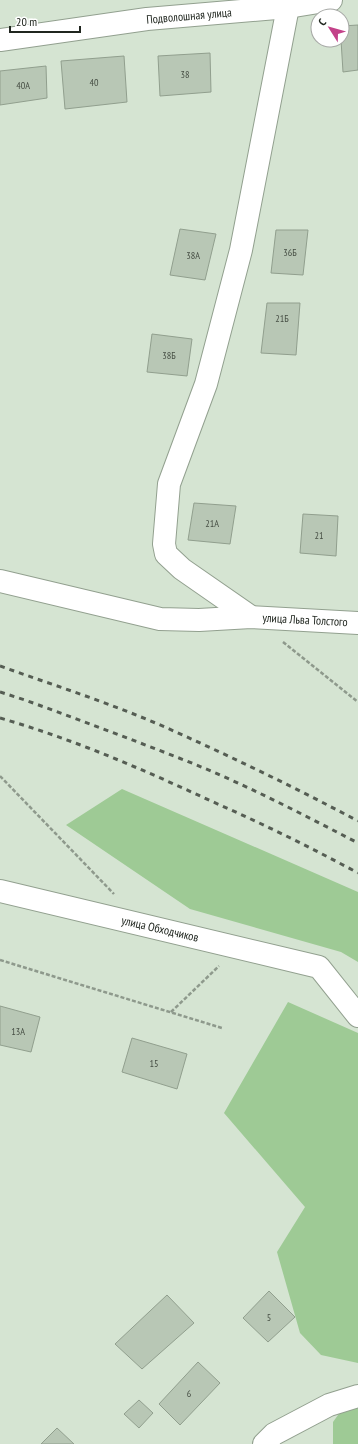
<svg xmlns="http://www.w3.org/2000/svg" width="358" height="1444" viewBox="0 0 358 1444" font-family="'PT Sans Narrow',sans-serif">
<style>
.green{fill:#9eca95}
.building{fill:#b8c7b5;stroke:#919f8e}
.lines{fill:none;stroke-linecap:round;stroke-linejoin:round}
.street-casing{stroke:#92a08f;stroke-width:24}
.path{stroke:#8e998c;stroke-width:2.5;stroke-dasharray:4 2;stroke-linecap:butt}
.street{stroke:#fff;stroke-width:22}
.rail{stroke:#555d53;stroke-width:3;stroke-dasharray:5 5;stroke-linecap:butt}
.labels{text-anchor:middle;stroke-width:3;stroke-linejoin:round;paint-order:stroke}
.number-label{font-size:10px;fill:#464e44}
.street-label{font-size:12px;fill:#20261f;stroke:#fff}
</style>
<rect width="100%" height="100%" fill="#d5e4d2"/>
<g class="green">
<path d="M122 789 358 892V962L341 952 190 909 66 825Z"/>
<path d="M288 1002 358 1033V1363L321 1355 300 1333 277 1252 305 1207 224 1113Z"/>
<path d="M358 1387V1444H333V1422Z"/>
</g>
<g class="building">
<path d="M358 25V70L343 72 341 40H342V26Z"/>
<path d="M210 53 211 92 160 96 158 56Z"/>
<path d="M124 56 127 102 65 109 61 61Z"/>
<path d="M46 66 47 98 0 105V71Z"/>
<path d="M180 229 216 234 205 280 170 275Z"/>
<path d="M276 230H308L303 275 271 273Z"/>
<path d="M267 303H300L296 355 261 353Z"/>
<path d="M152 334 192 339 187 376 147 372Z"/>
<path d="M194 503 236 506 230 544 188 540Z"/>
<path d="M303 514 338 516 336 556 300 553Z"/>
<path d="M0 1006 40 1017 31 1052 0 1045Z"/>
<path d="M132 1038 187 1054 177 1089 122 1072Z"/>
<path d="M269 1291 295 1317 268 1342 243 1318Z"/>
<path d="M167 1295 194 1323 142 1369 115 1344Z"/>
<path d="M198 1362 220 1383 180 1425 159 1404Z"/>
<path d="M139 1400 153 1413 139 1428 124 1414Z"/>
<path d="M57 1428 74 1444H41Z"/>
</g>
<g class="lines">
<g class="street-casing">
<g id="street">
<path d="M0 40 147 19 288 7 331 0"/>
<path d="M0 581 160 619 199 620 251 617 358 623"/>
<path d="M251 617 182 569 166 554 164 544 169 484 206 384 241 250 288 7"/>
<path d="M0 891 319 967 358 1016"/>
<path d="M264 1444 274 1434 329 1405 358 1396"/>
</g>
</g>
<g class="path">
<path d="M283 642 358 702"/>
<path d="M0 776 114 894"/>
<path d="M0 960 222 1028"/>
<path d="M171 1012 219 966"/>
</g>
<use href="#street" class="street"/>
<g class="rail">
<path d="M0 666C56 686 113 704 167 728 232 757 296 788 358 821"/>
<path d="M0 692 25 700C77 719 128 738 179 758 241 782 300 813 358 843"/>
<path d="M0 718C73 739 142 769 211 801 261 823 310 847 358 873"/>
</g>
</g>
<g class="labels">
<g class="number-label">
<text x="185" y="78">38</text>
<text x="94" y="86">40</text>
<text x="23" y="89">40А</text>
<text x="290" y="256">36Б</text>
<text x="193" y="259">38А</text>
<text x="282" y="322">21Б</text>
<text x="169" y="359">38Б</text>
<text x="212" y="527">21А</text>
<text x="319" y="539">21</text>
<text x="18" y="1035">13А</text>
<text x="154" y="1067">15</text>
<text x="269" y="1321">5</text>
<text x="189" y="1397">6</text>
</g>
<g class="street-label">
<text transform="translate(189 16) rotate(-5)" y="4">Подволошная улица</text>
<text transform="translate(305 620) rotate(3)" y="4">улица Льва Толстого</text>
<text transform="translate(160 929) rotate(13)" y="4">улица Обходчиков</text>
</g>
</g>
<g transform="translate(330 28) rotate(307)"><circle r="19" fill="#ffffff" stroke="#a6a8a5"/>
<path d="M0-3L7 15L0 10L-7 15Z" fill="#c34189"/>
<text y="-6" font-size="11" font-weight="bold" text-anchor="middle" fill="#20261f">С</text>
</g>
<path d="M10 26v6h70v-6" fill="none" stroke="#20261f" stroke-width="2"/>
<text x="16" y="26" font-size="12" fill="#20261f" stroke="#ffffff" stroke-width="3" paint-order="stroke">20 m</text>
</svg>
